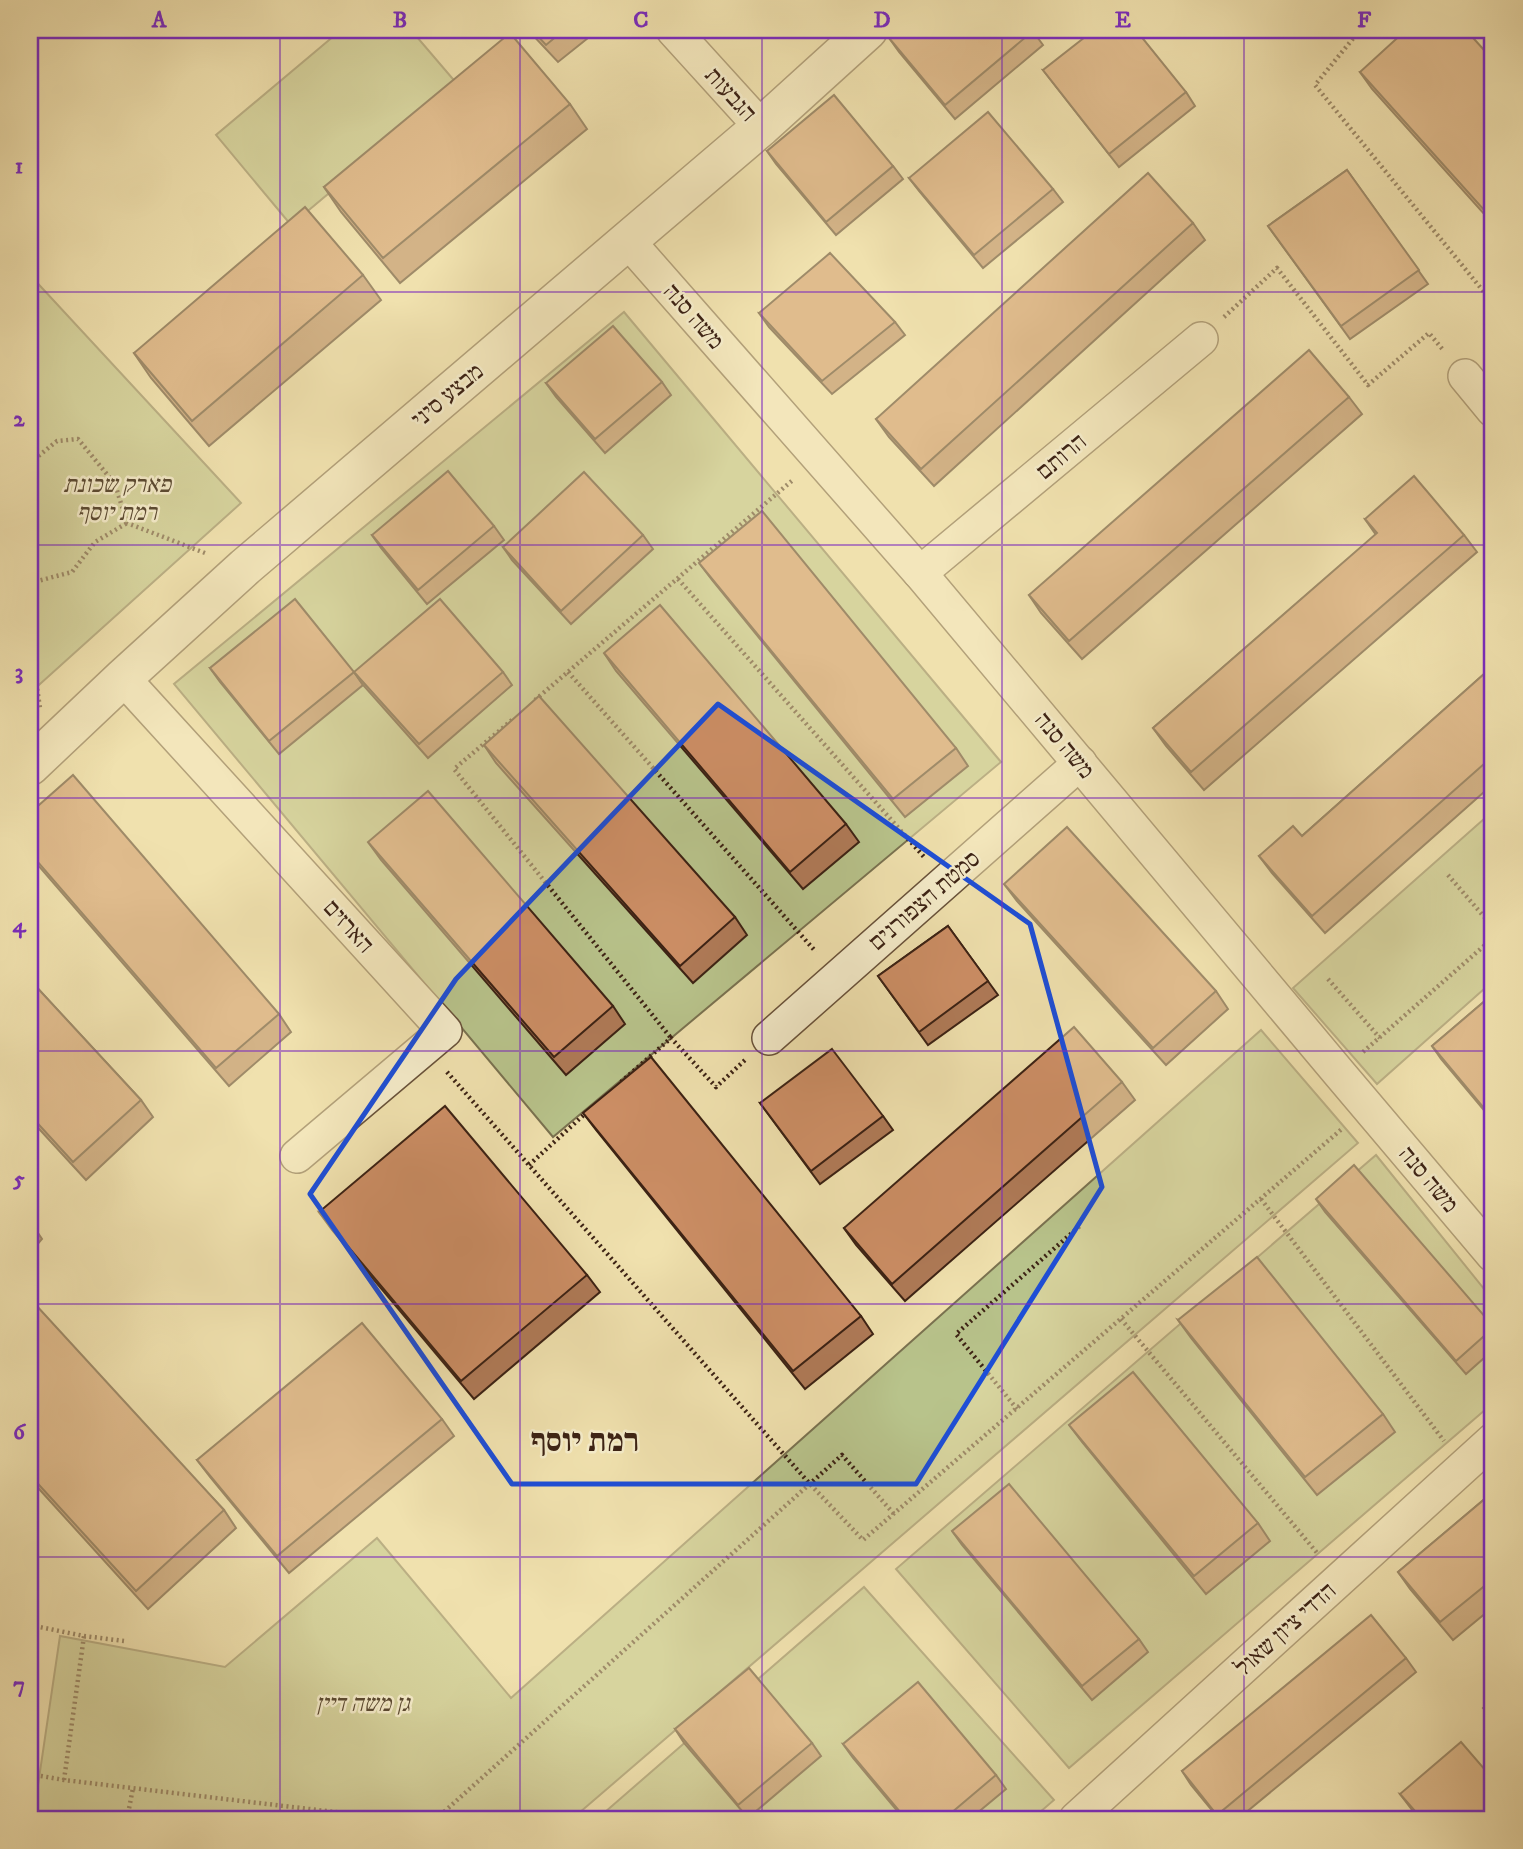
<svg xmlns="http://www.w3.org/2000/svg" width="1523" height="1849" viewBox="0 0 1523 1849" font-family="'IM FELL DW Pica','Frank Ruhl Libre',serif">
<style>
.green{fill:#b8c38b;stroke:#7a7250;stroke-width:2}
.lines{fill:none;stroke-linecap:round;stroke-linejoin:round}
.minor-casing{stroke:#69523a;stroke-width:36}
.tertiary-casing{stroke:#69523a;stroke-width:41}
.path{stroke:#3c2214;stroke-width:4.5;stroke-dasharray:2 3.5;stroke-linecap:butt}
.minor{stroke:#f5ecca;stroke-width:33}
.tertiary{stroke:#f5ecca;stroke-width:38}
.wall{fill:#af7a57;stroke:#3c2214;stroke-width:2}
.shaded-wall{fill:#8f6347;stroke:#3c2214;stroke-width:2}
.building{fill:#cc8e65;stroke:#3c2214;stroke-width:2}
.marked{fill:none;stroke:#1d4ed8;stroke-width:5;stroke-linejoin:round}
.grid{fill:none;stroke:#7b2cbf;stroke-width:2;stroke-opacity:0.55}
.labels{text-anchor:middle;stroke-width:5;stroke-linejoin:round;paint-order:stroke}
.street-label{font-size:24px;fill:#3c2214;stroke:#f5ecca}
.park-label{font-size:24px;font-style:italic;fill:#5b4a32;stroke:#f5ecca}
.district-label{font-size:32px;font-weight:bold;fill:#3c2214;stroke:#f5ecca}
.neatline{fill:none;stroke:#7b2cbf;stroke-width:2.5}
.grid-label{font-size:23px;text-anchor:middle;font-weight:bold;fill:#7b2cbf}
</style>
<rect width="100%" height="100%" fill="#f0e1ae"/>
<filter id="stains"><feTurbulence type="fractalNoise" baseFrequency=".00286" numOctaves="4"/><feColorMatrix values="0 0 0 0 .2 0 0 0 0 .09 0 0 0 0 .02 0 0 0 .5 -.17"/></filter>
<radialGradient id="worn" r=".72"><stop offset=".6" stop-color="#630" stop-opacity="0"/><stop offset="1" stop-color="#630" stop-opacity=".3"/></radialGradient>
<g class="green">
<path d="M341 30H411L458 85 291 225 216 135Z"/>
<path d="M30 275 241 503 30 693Z"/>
<path d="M624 312 1001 762 553 1137 174 684Z"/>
<path d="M1493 811V981L1377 1084 1293 988Z"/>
<path d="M1261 1030 1358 1143 572 1819H33L60 1636 225 1667 377 1538 511 1698Z"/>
<path d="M1376 1155 1493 1300V1403L1069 1768 896 1569Z"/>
<path d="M864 1587 1054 1800 1032 1819H597Z"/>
</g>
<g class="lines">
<g class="minor-casing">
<g id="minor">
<path d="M673 30 761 127"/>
<path d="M628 241 920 573 1339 1073 1493 1255"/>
<path d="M1465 376 1493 410"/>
<path d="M920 573 1201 339"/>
<path d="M123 678 445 1031 297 1156"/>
<path d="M769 1038 1080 763"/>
<path d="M1076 1819 1493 1440"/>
</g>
</g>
<g class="tertiary-casing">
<path id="tertiary" d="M30 766 123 678 245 567 761 127 868 30"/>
</g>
<g class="path">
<path d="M1360 30 1315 85 1493 303"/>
<path d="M1224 317 1277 268 1368 385 1429 333 1444 351"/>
<path d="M30 352 38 356"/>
<path d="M30 463 57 441 78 439 115 484 127 523 205 553"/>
<path d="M678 579 925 858"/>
<path d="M30 583 72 572 95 542 127 523"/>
<path d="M30 640 40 708"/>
<path d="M568 672 816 952"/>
<path d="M535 700 794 479"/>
<path d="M512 720 454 769 671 1038"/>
<path d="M1448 875 1493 927"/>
<path d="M1328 979 1380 1038"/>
<path d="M1363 1052 1493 938"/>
<path d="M447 1072 809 1483 863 1540 1343 1128"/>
<path d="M621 1082 671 1038 716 1087 745 1060"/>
<path d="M529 1165 588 1111"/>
<path d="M1261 1199 1444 1441"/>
<path d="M1121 1319 1318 1554"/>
<path d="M1017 1409 956 1334 1080 1226"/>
<path d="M30 1625 84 1636 124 1641"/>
<path d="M30 1774 64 1780 394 1819"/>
<path d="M64 1780 84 1636"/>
<path d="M127 1819 133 1788"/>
<path d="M436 1819 842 1455 894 1514"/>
</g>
<use href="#minor" class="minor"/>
<use href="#tertiary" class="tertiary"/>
</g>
<g class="wall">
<path d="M528 30H598L558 62Z"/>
<path d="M1032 30 1043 45 955 119 899 52 889 38Z"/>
<path d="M1493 60V224L1372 89 1360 72Z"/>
<path d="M1043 70 1186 92 1195 106 1119 167Z"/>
<path d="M570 104 587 129 400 283 341 212 324 187Z"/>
<path d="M767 151 893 166 903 179 836 235 776 164Z"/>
<path d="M1347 170 1428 284 1350 339 1268 226Z"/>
<path d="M909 178 1053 189 1063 202 983 268 919 191Z"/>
<path d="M1193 223 1205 240 934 486 889 437 876 419Z"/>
<path d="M363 275 381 300 209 446 151 378 134 353Z"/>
<path d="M759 313 895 322 905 335 832 394 769 327Z"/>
<path d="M662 382 671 395 605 453 556 397 546 383Z"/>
<path d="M1349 397 1362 414 1082 659 1041 613 1029 595Z"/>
<path d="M1365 519 1464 535 1477 552 1204 790 1166 746 1153 728 1376 535Z"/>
<path d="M494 526 504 540 427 604 381 548 372 535Z"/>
<path d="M643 535 653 549 571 624 512 560 503 547Z"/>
<path d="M699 563 956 748 968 766 905 817 712 580Z"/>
<path d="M604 653 846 824 859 842 803 889 616 671Z"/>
<path d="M1493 666V784L1325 933 1272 873 1259 856 1302 836Z"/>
<path d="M210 668 354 672 363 685 279 754 220 682Z"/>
<path d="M354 672H503L512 685 428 758 363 685Z"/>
<path d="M484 745 735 917 747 935 693 983 496 763Z"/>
<path d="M30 813 279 1014 291 1032 229 1086 30 856Z"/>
<path d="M368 842 613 1006 625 1024 566 1075 381 860Z"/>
<path d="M1004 884 1216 991 1228 1009 1166 1065 1017 901Z"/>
<path d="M948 926 998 995 928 1045 878 976Z"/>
<path d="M30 980 141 1100 153 1117 86 1180 30 1119Z"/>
<path d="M1493 994V1121L1441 1059 1432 1046Z"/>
<path d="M1122 1082 1135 1100 905 1301 856 1245 844 1228Z"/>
<path d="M760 1103 883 1116 893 1130 820 1184Z"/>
<path d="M583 1113 861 1316 873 1334 805 1389 596 1130Z"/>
<path d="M1316 1199 1493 1326V1350L1466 1374 1325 1212Z"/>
<path d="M319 1212 587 1275 600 1292 474 1399 332 1230Z"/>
<path d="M30 1308 224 1510 236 1528 148 1609 30 1479Z"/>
<path d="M1178 1320 1383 1414 1395 1432 1317 1495 1191 1338Z"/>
<path d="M442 1419 454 1436 289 1573 210 1477 197 1460Z"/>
<path d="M1069 1425 1258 1523 1270 1541 1206 1594 1082 1442Z"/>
<path d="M1493 1492V1607L1453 1640 1410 1589 1398 1572Z"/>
<path d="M952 1531 1139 1639 1148 1652 1092 1700 962 1545Z"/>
<path d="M1406 1658 1416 1672 1238 1819H1219L1191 1785 1182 1771Z"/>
<path d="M675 1729 812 1743 821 1756 748 1818 684 1743Z"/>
<path d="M843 1744 996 1775 1006 1789 970 1819H904L853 1758Z"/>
<path d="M1400 1794 1493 1819H1419Z"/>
</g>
<path class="shaded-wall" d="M30 1221 42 1239 30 1253Z"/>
<g class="building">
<path d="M532 30H564L546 45Z"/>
<path d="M899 30H1032L1033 31 945 105 889 38Z"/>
<path d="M1094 30H1136L1186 92 1109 154 1043 70Z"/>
<path d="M1406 30H1466L1493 60V220L1360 72Z"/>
<path d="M510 33 570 104 383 258 324 187Z"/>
<path d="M834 95 893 166 826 222 767 151Z"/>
<path d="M988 112 1053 189 974 255 909 178Z"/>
<path d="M1347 170 1419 270 1341 326 1268 226Z"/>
<path d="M1148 173 1193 223 921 469 876 419Z"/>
<path d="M305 207 363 275 192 421 134 353Z"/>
<path d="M830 253 895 322 822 381 759 313Z"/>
<path d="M613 326 662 382 595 439 546 383Z"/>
<path d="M1309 350 1349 397 1069 641 1029 595Z"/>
<path d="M448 471 494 526 418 590 372 535Z"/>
<path d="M584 472 643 535 561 611 503 547Z"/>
<path d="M1414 476 1464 535 1191 772 1153 728 1377 533 1365 519Z"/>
<path d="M762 511 956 748 893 799 699 563Z"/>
<path d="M295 599 354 672 269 741 210 668Z"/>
<path d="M440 599 503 672 419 744 354 672Z"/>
<path d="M660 605 846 824 790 872 604 653Z"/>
<path d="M1493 666V756L1312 916 1259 856 1293 826 1302 836Z"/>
<path d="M539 696 735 917 680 966 484 745Z"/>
<path d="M73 775 279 1014 216 1068 30 853V813Z"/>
<path d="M428 791 613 1006 554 1057 368 842Z"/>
<path d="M1067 827 1216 991 1153 1048 1004 884Z"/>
<path d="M948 926 988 981 919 1032 878 976Z"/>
<path d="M30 980 141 1100 73 1162 30 1115Z"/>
<path d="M1493 994V1119L1432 1046Z"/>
<path d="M1074 1027 1122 1082 892 1284 844 1228Z"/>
<path d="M832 1049 883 1116 811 1171 760 1103Z"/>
<path d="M651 1057 861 1316 793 1371 583 1113Z"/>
<path d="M445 1106 587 1275 461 1381 319 1212Z"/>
<path d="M1354 1165 1493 1326V1328L1456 1361 1316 1199Z"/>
<path d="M1257 1257 1383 1414 1305 1477 1178 1320Z"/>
<path d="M35 1304 224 1510 136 1591 30 1475V1308Z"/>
<path d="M362 1323 442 1419 277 1556 197 1460Z"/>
<path d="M1133 1372 1258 1523 1194 1576 1069 1425Z"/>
<path d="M1009 1484 1139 1639 1082 1686 952 1531Z"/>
<path d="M1493 1492V1579L1440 1622 1398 1572Z"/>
<path d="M1371 1615 1406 1658 1217 1815 1182 1771Z"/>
<path d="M749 1668 812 1743 738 1805 675 1729Z"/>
<path d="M918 1682 996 1775 944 1819H906L843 1744Z"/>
<path d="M1493 1699V1719L1483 1708Z"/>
<path d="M1461 1742 1493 1779V1819H1422L1400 1794Z"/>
</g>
<path d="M0 0H1523V1849H0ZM718 704 1030 924 1102 1187 916 1484H512L310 1194 456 979Z" fill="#f0e1ae" fill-opacity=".55" fill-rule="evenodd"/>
<path class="marked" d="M718 704 1030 924 1102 1187 916 1484H512L310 1194 456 979Z"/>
<path class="grid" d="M280 30V1819M520 30V1819M762 30V1819M1002 30V1819M1244 30V1819M30 292H1493M30 545H1493M30 798H1493M30 1051H1493M30 1304H1493M30 1557H1493"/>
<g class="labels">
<g class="street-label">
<text transform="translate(731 94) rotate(48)" y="8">הגבעות</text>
<text transform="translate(694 316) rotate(49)" y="8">משה סנה</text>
<text transform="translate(447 395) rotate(-40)" y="8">מבצע סיני</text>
<text transform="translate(1061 456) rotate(-40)" y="8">הרותם</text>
<text transform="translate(1065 745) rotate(50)" y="8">משה סנה</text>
<text transform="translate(924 900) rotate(-41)" y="8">סמטת הצפורנים</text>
<text transform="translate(349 926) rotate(48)" y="8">הארזים</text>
<text transform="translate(1429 1179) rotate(50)" y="8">משה סנה</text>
<text transform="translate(1285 1629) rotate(-42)" y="8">הדדי ציון שאול</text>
</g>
<g class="park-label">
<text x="117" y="492">פארק שכונת<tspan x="117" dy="28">רמת יוסף</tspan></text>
<text x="363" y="1711">גן משה דיין</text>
</g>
<g class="district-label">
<text x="585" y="1451">רמת יוסף</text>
</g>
</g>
<rect width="1523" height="1849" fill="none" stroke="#f0e1ae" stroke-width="77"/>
<rect x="38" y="38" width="1446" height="1773" class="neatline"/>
<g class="grid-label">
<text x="159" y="27">A</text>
<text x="400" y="27">B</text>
<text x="641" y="27">C</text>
<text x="882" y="27">D</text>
<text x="1123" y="27">E</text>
<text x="1364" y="27">F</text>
<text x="19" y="173">1</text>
<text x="19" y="426">2</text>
<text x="19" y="679">3</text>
<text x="19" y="932">4</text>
<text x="19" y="1186">5</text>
<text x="19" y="1439">6</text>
<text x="19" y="1692">7</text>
</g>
<rect width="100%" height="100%" filter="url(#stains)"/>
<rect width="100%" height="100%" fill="url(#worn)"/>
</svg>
